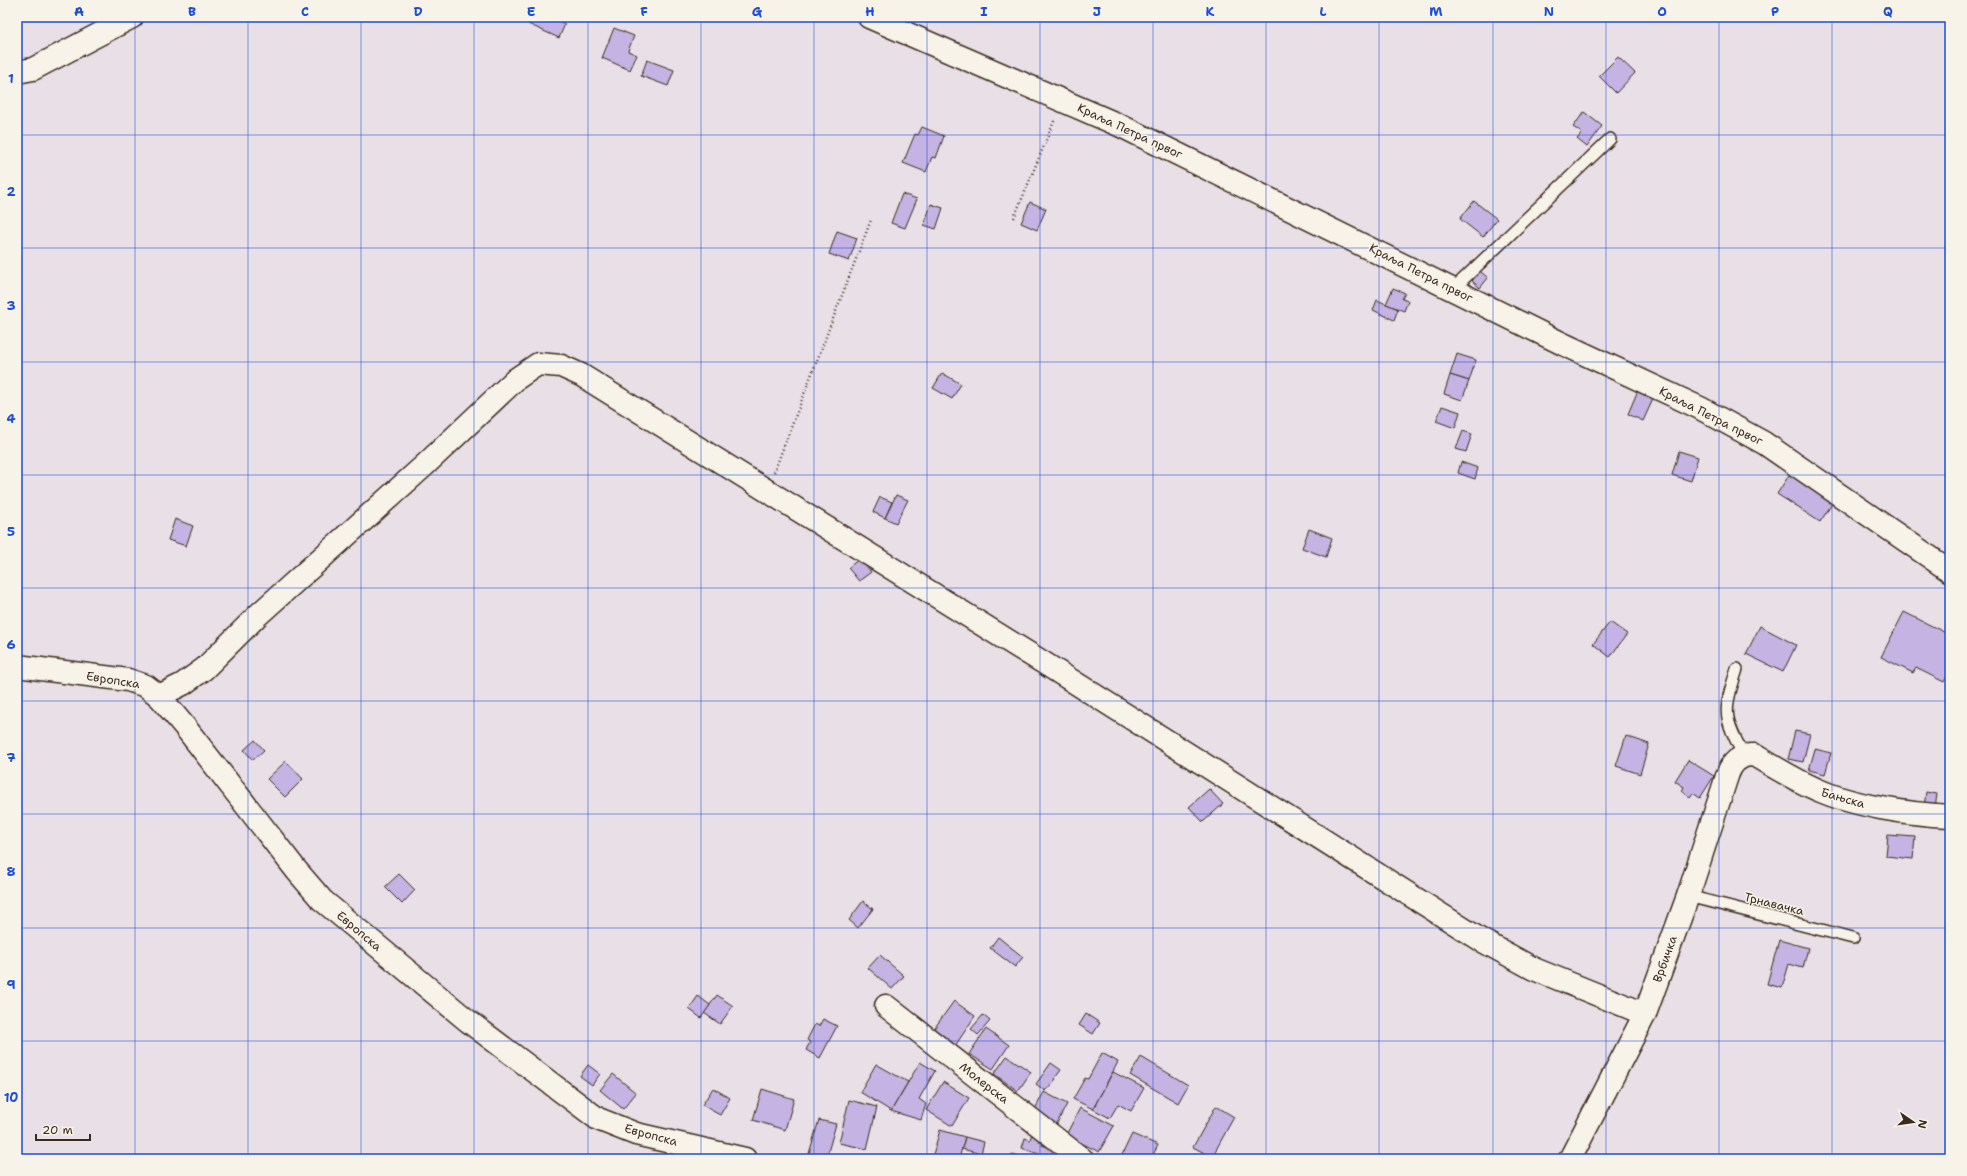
<svg xmlns="http://www.w3.org/2000/svg" width="1967" height="1176" viewBox="0 0 1967 1176" font-family="'Shantell Sans',sans-serif">
<style>
.building{fill:#c4b3e3;stroke:#3b2a1e}
.lines{fill:none;stroke-linecap:round;stroke-linejoin:round}
.service-casing{stroke:#3b2a1e;stroke-width:14}
.minor-casing{stroke:#3b2a1e;stroke-width:25}
.path{stroke:#3b2a1e;stroke-width:2.5;stroke-dasharray:1 3;stroke-linecap:butt}
.service{stroke:#f7f3e8;stroke-width:11}
.minor{stroke:#f7f3e8;stroke-width:22}
.grid{fill:none;stroke:#1d4ed8;stroke-width:1;stroke-opacity:0.55}
.labels{text-anchor:middle;stroke-width:3;stroke-linejoin:round;paint-order:stroke}
.street-label{font-size:12px;fill:#3b2a1e;stroke:#f7f3e8}
.neatline{fill:none;stroke:#1d4ed8;stroke-width:1.5}
.grid-label{font-size:13px;text-anchor:middle;font-weight:bold;fill:#1d4ed8}
</style>
<rect width="100%" height="100%" fill="#e8e0e6"/>
<filter id="ink" filterUnits="userSpaceOnUse"><feTurbulence type="fractalNoise" baseFrequency=".025" numOctaves="2"/><feDisplacementMap in="SourceGraphic" scale="8" xChannelSelector="R" yChannelSelector="G"/><feConvolveMatrix kernelMatrix="1 2 1 2 8 2 1 2 1" color-interpolation-filters="sRGB"/></filter>
<g filter="url(#ink)">
<g class="building">
<path d="M531 17H550L565 24 559 38 528 24Z"/>
<path d="M614 28 634 36 628 51 637 55 630 70 602 58Z"/>
<path d="M1618 57 1635 73 1616 93 1599 76Z"/>
<path d="M647 60 674 70 668 86 641 76Z"/>
<path d="M1584 112 1602 126 1587 147 1577 139 1582 133 1573 127Z"/>
<path d="M922 127 944 136 936 158 932 157 926 172 903 163 915 134 918 135Z"/>
<path d="M902 194 917 199 905 228 891 223Z"/>
<path d="M1474 201 1497 219 1483 237 1460 219Z"/>
<path d="M1030 202 1046 209 1037 230 1021 223Z"/>
<path d="M931 204 943 208 936 229 924 225Z"/>
<path d="M837 231 857 238 849 261 829 254Z"/>
<path d="M1480 271 1488 278 1480 288 1472 281Z"/>
<path d="M1393 288 1405 293 1402 299 1408 301 1404 311 1386 304Z"/>
<path d="M1377 300 1398 309 1394 320 1373 310Z"/>
<path d="M1457 354 1476 360 1469 381 1450 375Z"/>
<path d="M942 373 961 384 952 399 933 388Z"/>
<path d="M1450 375 1469 381 1462 400 1444 394Z"/>
<path d="M1638 390 1654 397 1643 421 1628 414Z"/>
<path d="M1442 406 1460 412 1455 428 1436 421Z"/>
<path d="M1463 431 1472 434 1466 452 1456 449Z"/>
<path d="M1679 451 1698 457 1691 481 1672 475Z"/>
<path d="M1461 462 1478 468 1475 479 1458 473Z"/>
<path d="M1791 472 1834 501 1820 522 1777 494Z"/>
<path d="M896 495 908 500 896 523 885 518Z"/>
<path d="M880 497 892 502 885 518 873 512Z"/>
<path d="M175 519 193 526 186 546 168 540Z"/>
<path d="M1309 529 1332 538 1326 557 1302 548Z"/>
<path d="M860 558 871 572 859 581 848 568Z"/>
<path d="M1904 612 1950 635V671L1944 682 1916 668 1913 673 1881 657Z"/>
<path d="M1610 622 1627 634 1610 657 1593 644Z"/>
<path d="M1760 626 1796 645 1783 672 1746 654Z"/>
<path d="M1795 731 1810 734 1803 762 1788 759Z"/>
<path d="M1626 736 1649 744 1640 774 1616 766Z"/>
<path d="M255 740 264 750 253 760 244 750Z"/>
<path d="M1815 749 1831 753 1825 774 1809 770Z"/>
<path d="M1688 760 1714 776 1700 798 1693 793 1690 797 1682 791 1684 787 1675 781Z"/>
<path d="M286 761 303 779 285 797 267 779Z"/>
<path d="M1209 789 1223 804 1203 822 1189 807Z"/>
<path d="M1926 792 1937 794 1935 808 1924 807Z"/>
<path d="M1888 835 1915 837 1913 859 1886 856Z"/>
<path d="M399 874 415 890 402 904 385 887Z"/>
<path d="M863 901 873 909 858 928 849 920Z"/>
<path d="M998 937 1023 957 1015 967 990 948Z"/>
<path d="M1779 940 1808 948 1803 968 1789 964 1782 988 1767 984Z"/>
<path d="M880 955 904 976 892 989 868 968Z"/>
<path d="M717 995 733 1006 720 1024 704 1013Z"/>
<path d="M698 996 710 1005 701 1018 689 1009Z"/>
<path d="M954 1001 975 1016 955 1046 933 1030Z"/>
<path d="M1086 1014 1100 1023 1093 1034 1079 1025Z"/>
<path d="M983 1015 990 1021 978 1035 971 1029Z"/>
<path d="M823 1019 837 1026 820 1058 806 1050 810 1042 807 1040 815 1024 819 1026Z"/>
<path d="M986 1029 1009 1045 993 1069 969 1054Z"/>
<path d="M1102 1053 1118 1062 1093 1109 1073 1099 1085 1078 1088 1079Z"/>
<path d="M1007 1056 1031 1072 1018 1091 994 1074Z"/>
<path d="M1141 1057 1188 1085 1178 1103 1130 1075Z"/>
<path d="M920 1062 935 1071 919 1099 926 1104 921 1120 891 1111Z"/>
<path d="M1051 1063 1061 1070 1055 1078 1056 1079 1045 1091 1036 1084Z"/>
<path d="M876 1064 908 1082 891 1111 860 1092Z"/>
<path d="M588 1065 600 1074 592 1085 580 1076Z"/>
<path d="M1113 1072 1144 1088 1131 1111 1118 1104 1110 1118 1093 1109Z"/>
<path d="M613 1074 636 1093 623 1109 600 1090Z"/>
<path d="M943 1082 969 1098 952 1126 926 1110Z"/>
<path d="M713 1088 730 1098 720 1115 702 1105Z"/>
<path d="M762 1089 794 1099 785 1130 753 1120Z"/>
<path d="M1044 1092 1067 1104 1055 1127 1032 1115Z"/>
<path d="M849 1100 877 1107 867 1149 839 1143Z"/>
<path d="M1216 1106 1234 1117 1212 1157 1193 1147Z"/>
<path d="M1080 1108 1114 1126 1099 1152 1066 1135Z"/>
<path d="M819 1120 836 1124 826 1159 808 1157Z"/>
<path d="M940 1130 965 1137 959 1159 932 1158Z"/>
<path d="M1032 1133 1045 1138 1042 1145 1068 1154 1066 1159H1052L1022 1148 1025 1138 1030 1140Z"/>
<path d="M1132 1134 1158 1145 1151 1159H1120Z"/>
<path d="M965 1137 984 1142 981 1154 962 1149Z"/>
<path d="M1012 1154 1030 1159H1011Z"/>
</g>
<g class="lines">
<g class="service-casing">
<g id="service">
<path d="M1453 289 1610 139"/>
<path d="M1737 669C1723 713 1723 715 1744 756"/>
<path d="M1688 896 1853 938"/>
</g>
</g>
<g class="minor-casing">
<g id="minor">
<path d="M869 17 1121 126 1561 343 1700 408 1764 443 1950 571"/>
<path d="M17 72 33 69 132 17"/>
<path d="M17 666 128 680 146 686 159 696 185 727 297 871 322 900 468 1021 598 1119 636 1134 745 1159"/>
<path d="M159 696 183 684 204 669 258 615 425 465 516 379 538 364 561 366 581 375 1044 663 1481 940 1534 969 1645 1014"/>
<path d="M886 1006 1082 1159"/>
<path d="M1570 1159 1645 1014 1688 896 1727 776C1731 763 1740 754 1754 755 1774 767 1795 780 1816 789 1853 806 1909 814 1950 816"/>
</g>
</g>
<g class="path">
<path d="M1014 218 1055 119"/>
<path d="M774 472 871 220"/>
</g>
<use href="#service" class="service"/>
<use href="#minor" class="minor"/>
</g>
</g>
<path class="grid" d="M135 17V1159M248 17V1159M361 17V1159M474 17V1159M588 17V1159M701 17V1159M814 17V1159M927 17V1159M1040 17V1159M1153 17V1159M1266 17V1159M1379 17V1159M1493 17V1159M1606 17V1159M1719 17V1159M1832 17V1159M17 135H1950M17 248H1950M17 362H1950M17 475H1950M17 588H1950M17 701H1950M17 814H1950M17 928H1950M17 1041H1950"/>
<g class="labels">
<g class="street-label">
<text transform="translate(1130 131) rotate(25)" y="4">Краља Петра првог</text>
<text transform="translate(1421 273) rotate(27)" y="4">Краља Петра првог</text>
<text transform="translate(1711 416) rotate(27)" y="4">Краља Петра првог</text>
<text transform="translate(113 680) rotate(9)" y="4">Европска</text>
<text transform="translate(1843 798) rotate(16)" y="4">Бањска</text>
<text transform="translate(1774 904) rotate(14)" y="4">Трнавачка</text>
<text transform="translate(359 931) rotate(40)" y="4">Европска</text>
<text transform="translate(1665 959) rotate(-70)" y="4">Врбичка</text>
<text transform="translate(984 1083) rotate(38)" y="4">Молерска</text>
<text transform="translate(651 1135) rotate(15)" y="4">Европска</text>
</g>
</g>
<rect width="1967" height="1176" fill="none" stroke="#f7f3e8" stroke-width="44"/>
<g transform="translate(1913 1122) rotate(103)" stroke="#f7f3e8" stroke-width="3" paint-order="stroke">
<path d="M0-3L7 15L0 10L-7 15Z" fill="#3b2a1e"/>
<text y="-6" font-size="11" font-weight="bold" text-anchor="middle" fill="#3b2a1e">N</text>
</g>
<path d="M36 1134v6h54v-6" fill="none" stroke="#3b2a1e" stroke-width="2"/>
<text x="42" y="1134" font-size="12" fill="#3b2a1e" stroke="#f7f3e8" stroke-width="3" paint-order="stroke">20 m</text>
<rect x="22" y="22" width="1923" height="1132" class="neatline"/>
<g class="grid-label">
<text x="79" y="16">A</text>
<text x="192" y="16">B</text>
<text x="305" y="16">C</text>
<text x="418" y="16">D</text>
<text x="531" y="16">E</text>
<text x="644" y="16">F</text>
<text x="757" y="16">G</text>
<text x="870" y="16">H</text>
<text x="984" y="16">I</text>
<text x="1097" y="16">J</text>
<text x="1210" y="16">K</text>
<text x="1323" y="16">L</text>
<text x="1436" y="16">M</text>
<text x="1549" y="16">N</text>
<text x="1662" y="16">O</text>
<text x="1775" y="16">P</text>
<text x="1888" y="16">Q</text>
<text x="11" y="83">1</text>
<text x="11" y="196">2</text>
<text x="11" y="310">3</text>
<text x="11" y="423">4</text>
<text x="11" y="536">5</text>
<text x="11" y="649">6</text>
<text x="11" y="762">7</text>
<text x="11" y="876">8</text>
<text x="11" y="989">9</text>
<text x="11" y="1102">10</text>
</g>
</svg>
